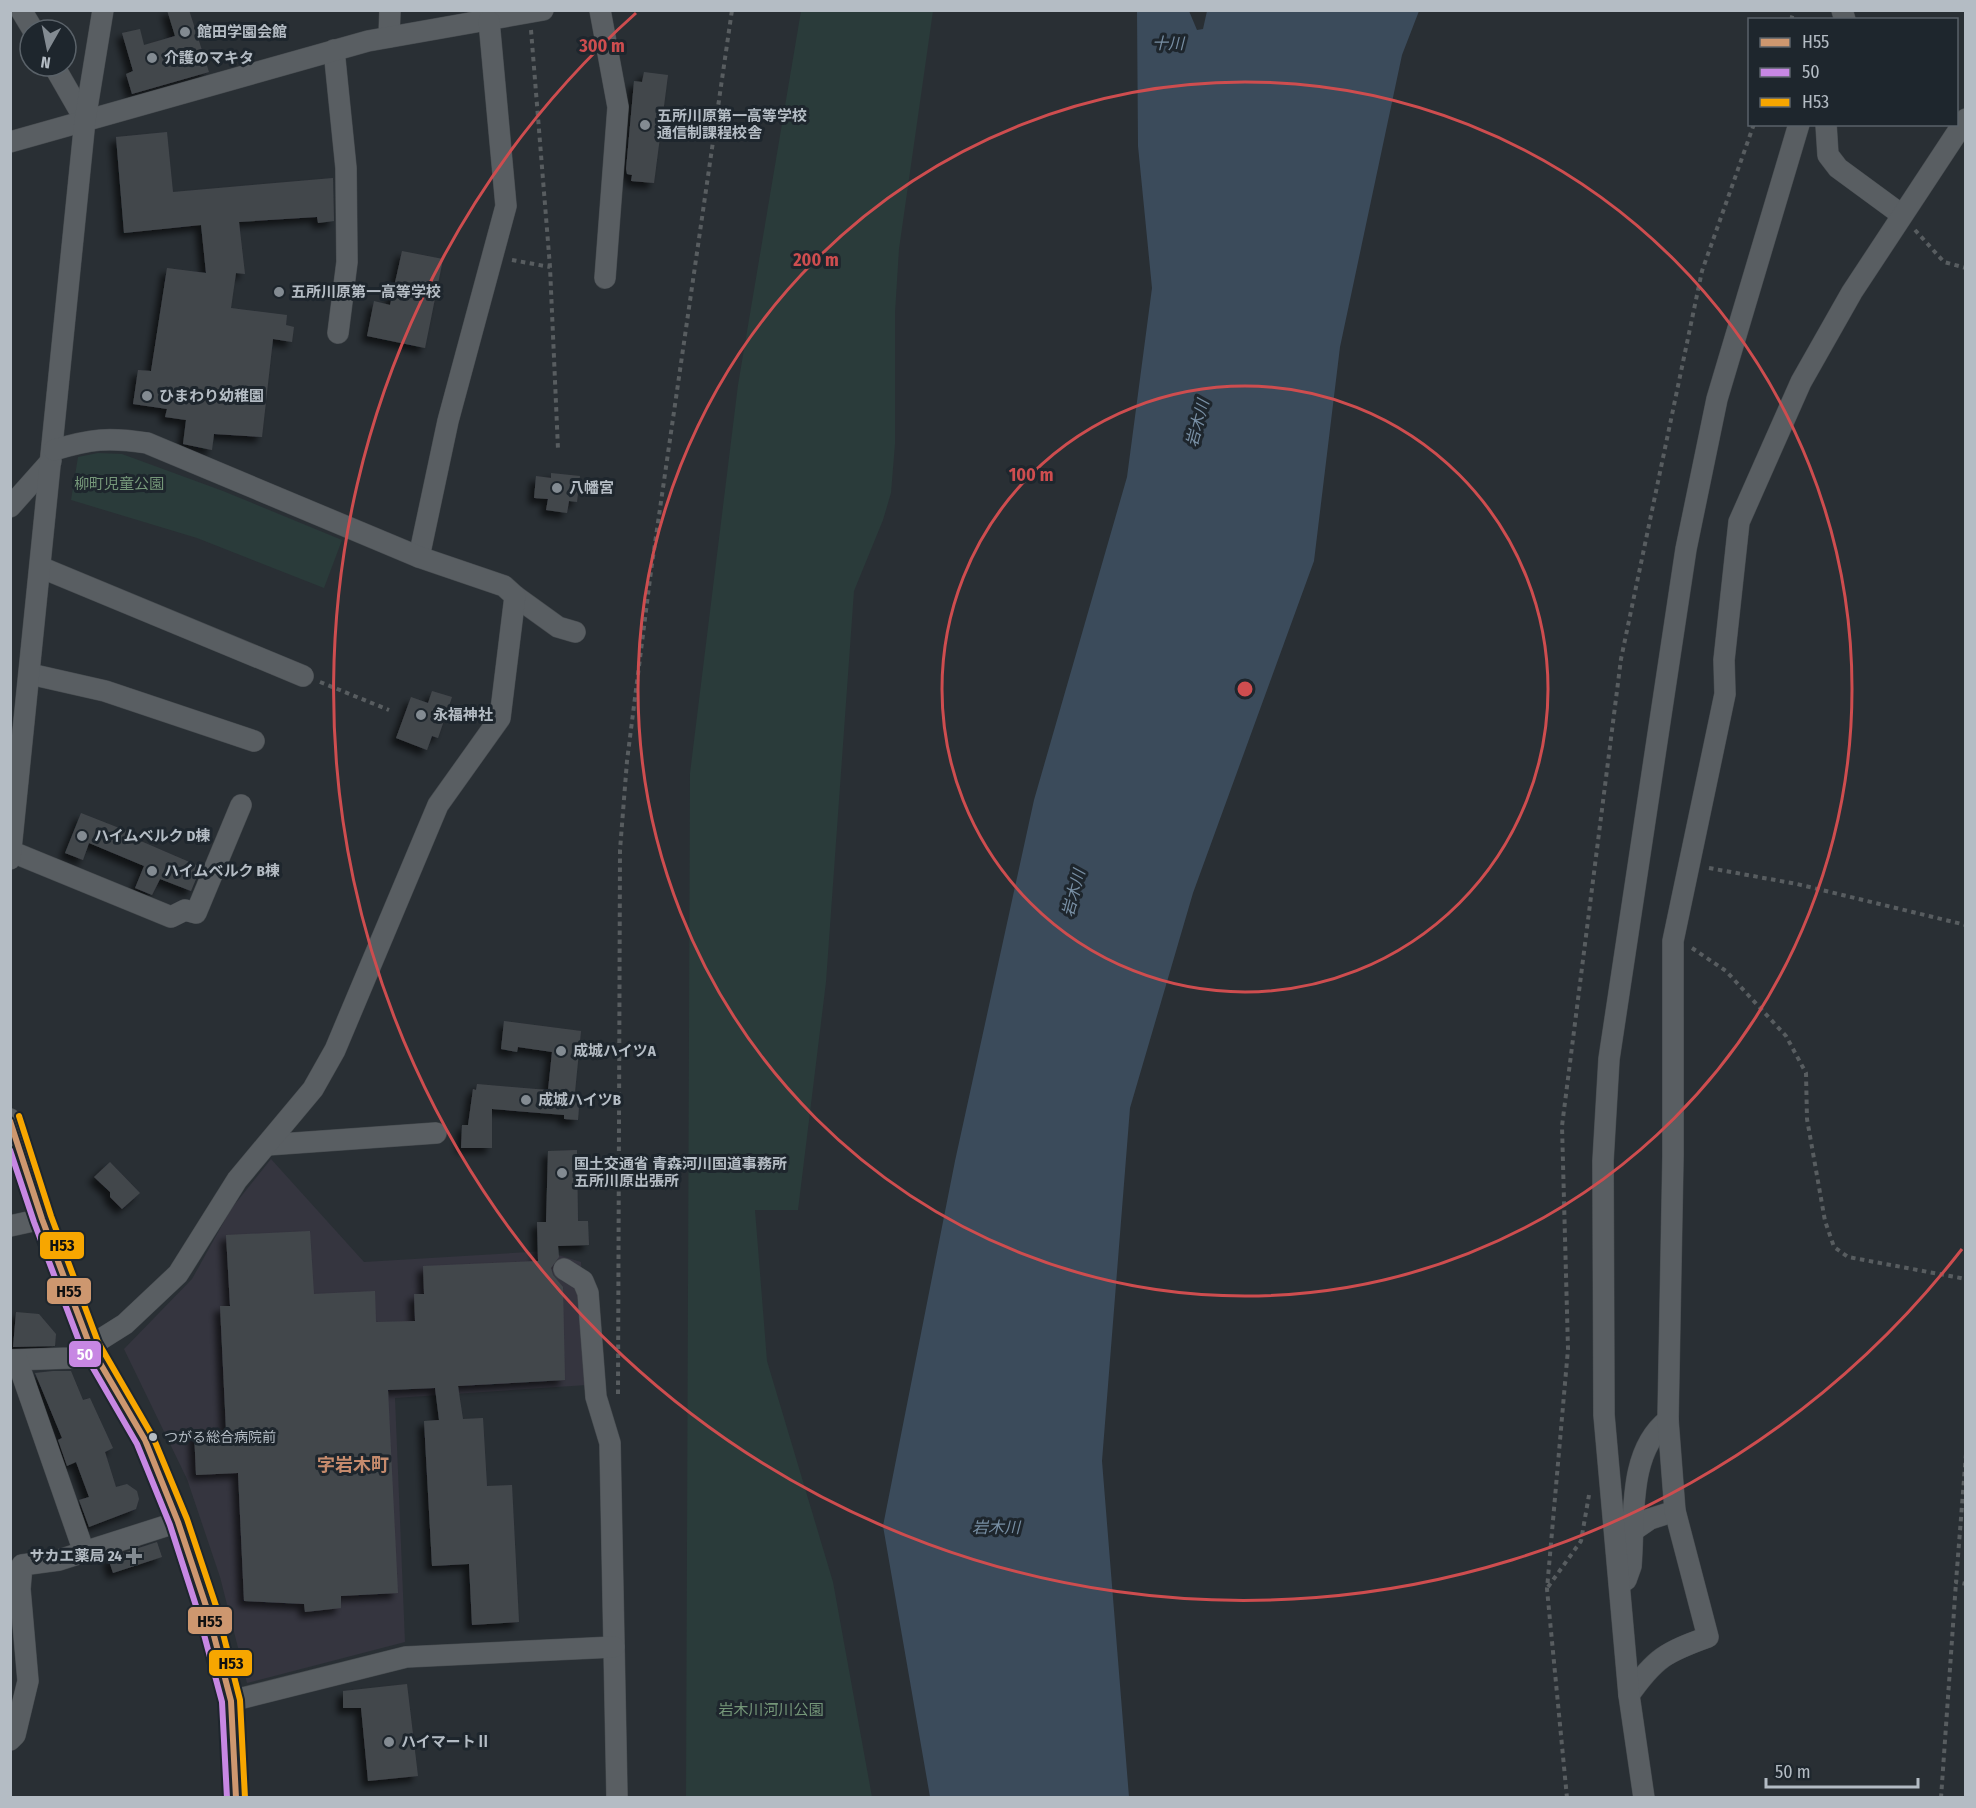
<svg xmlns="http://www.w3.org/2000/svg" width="1976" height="1808" viewBox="0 0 1976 1808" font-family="'Fira Sans Condensed','Noto Sans JP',sans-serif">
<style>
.medical{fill:#35353f}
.green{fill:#2a3b3a}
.water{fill:#3b4b5b}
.building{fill:#43474c;filter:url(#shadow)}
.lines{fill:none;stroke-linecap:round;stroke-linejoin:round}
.minor-casing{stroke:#464b4f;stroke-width:22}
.path{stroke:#585d60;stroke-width:4;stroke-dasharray:4.5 4.5;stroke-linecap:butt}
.minor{stroke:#595e62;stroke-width:21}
.bus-1-casing{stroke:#1e262d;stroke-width:10}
.bus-2-casing{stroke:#1e262d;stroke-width:10}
.bus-3-casing{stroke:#1e262d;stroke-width:10}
.bus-1{stroke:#cd976f;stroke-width:6}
.bus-2{stroke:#c787e3;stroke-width:6}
.bus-3{stroke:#f7a600;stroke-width:6}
.ring{fill:none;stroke:#ce4d4f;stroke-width:3}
.poi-dot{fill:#838b92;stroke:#1e262d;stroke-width:2}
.bus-dot{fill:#b4bcc4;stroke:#1e262d;stroke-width:2}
.labels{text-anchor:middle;stroke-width:6;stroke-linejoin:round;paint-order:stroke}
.bus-label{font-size:14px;fill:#b4bcc4;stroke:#1e262d;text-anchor:start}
.poi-label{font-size:15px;font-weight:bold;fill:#b4bcc4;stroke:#1e262d;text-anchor:start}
.park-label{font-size:15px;fill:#759779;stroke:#1e262d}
.water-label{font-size:16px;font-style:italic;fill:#788fa4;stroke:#1e262d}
.quarter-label{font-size:18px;font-weight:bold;fill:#c68b6d;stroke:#1e262d}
.centre{fill:#ce4d4f;stroke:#1e262d;stroke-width:3}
.ring-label{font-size:18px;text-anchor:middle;font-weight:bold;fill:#ce4d4f;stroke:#1e262d;stroke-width:6;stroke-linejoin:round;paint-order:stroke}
.line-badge{stroke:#1e262d;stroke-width:2}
.badge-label{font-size:16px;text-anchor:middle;font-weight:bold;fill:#fff}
.pale-badge-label{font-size:16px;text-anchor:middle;font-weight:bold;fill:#111}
</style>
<defs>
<filter id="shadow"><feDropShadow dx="-5.5" dy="5.5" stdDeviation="3" flood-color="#0009"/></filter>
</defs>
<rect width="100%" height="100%" fill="#292f34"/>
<path class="medical" d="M271 1159 364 1262 545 1251 581 1262 587 1385 395 1398 405 1642 247 1683 220 1577 187 1479 124 1349 192 1279 231 1209Z"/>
<g class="green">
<path d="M801 11H933L899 249 895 313V444L891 493 883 520 854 591 826 982 798 1210H755L767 1361 833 1582 872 1797H686L690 773 738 385Z"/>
<path d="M98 453 122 454 223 491 342 540 324 588 197 538 71 500 78 457Z"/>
</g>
<path class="water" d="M1137 11H1189L1197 30 1203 29 1207 11H1419L1402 55 1340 347 1314 561 1193 893 1130 1108 1102 1461 1129 1797H930L883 1526 955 1161 1034 800 1127 477 1152 288 1138 146Z"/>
<g class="building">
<path d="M167 10H189L209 72 132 94 126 74 133 71 122 33 140 29 144 45 175 36Z"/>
<path d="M644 72 668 75 654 183 631 181 632 175 627 174 626 169 634 81 642 82Z"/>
<path d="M167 132 173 192 333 178 334 221 318 223 317 217 239 222 245 274 236 273 231 308 287 315 286 325 294 327 292 342 273 339 262 437 214 434 212 450 183 444 186 420 165 417 167 409 133 404 138 370 151 371 167 268 206 273 201 225 124 233 116 137Z"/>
<path d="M402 251 443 259 425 348 367 336 374 301 390 305Z"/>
<path d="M551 473 580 476 577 502 569 501 567 513 546 510 548 499 534 498 536 476 551 478Z"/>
<path d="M432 691 452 697 438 738 432 736 427 750 396 738 411 697 428 703Z"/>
<path d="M81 813 137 835 136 839 201 867 191 891 160 879 152 895 135 888 144 866 89 843 83 860 65 853Z"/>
<path d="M504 1021 581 1031 575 1092 580 1093 578 1120 564 1119V1115L492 1109V1148H461L462 1125H468L473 1089 476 1090 477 1084 548 1090 552 1052 518 1047 517 1052 501 1049Z"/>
<path d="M577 1150 578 1221H588L589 1245 558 1246 559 1257 551 1268 553 1275 563 1287 565 1380 458 1386 463 1419 483 1418 487 1486 512 1485 519 1622 472 1625 469 1564 432 1566 424 1421 439 1420 435 1388 388 1390 398 1593 341 1596V1608L305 1612 304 1604 244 1601 238 1473 196 1475 194 1431 226 1430 220 1306H230L226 1235 310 1231 314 1294 375 1291 376 1322 415 1321 414 1294H424L423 1266 538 1261 537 1222H546L548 1151Z"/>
<path d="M110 1162 140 1193 122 1209 110 1197V1192L94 1177Z"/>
<path d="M16 1312 39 1314 56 1334 55 1346 13 1347Z"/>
<path d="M53 1371H71L83 1400 90 1398 113 1448 105 1452 116 1487 127 1484 137 1491 139 1499 136 1509 89 1527 79 1500 89 1497 76 1462 67 1466 58 1440 62 1438 35 1373Z"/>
<path d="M157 1542 162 1557 113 1573 108 1558Z"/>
<path d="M407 1684 418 1776 368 1781 361 1708H343V1691Z"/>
</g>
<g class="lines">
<g class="minor-casing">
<g id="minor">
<path d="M21 10 33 30"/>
<path d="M600 10 618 107 605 278"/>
<path d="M1842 10 1845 20"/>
<path d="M389 37 390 10"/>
<path d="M334 50 346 168 347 262 338 333"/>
<path d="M54 66 85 120"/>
<path d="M1826 124 1828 155 1838 168 1902 215"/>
<path d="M10 142 368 41 543 10"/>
<path d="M10 507 51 461"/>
<path d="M419 557 448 421 506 206 489 21"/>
<path d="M40 567 303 676"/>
<path d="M515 596 558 627 575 632"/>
<path d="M30 674 105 691 254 741"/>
<path d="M10 851 171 917 185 910 196 913 241 805"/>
<path d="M10 859 85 120 103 10"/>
<path d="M10 1119 42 1219 90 1346 145 1440 178 1522 207 1609 231 1701 236 1798"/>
<path d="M267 1145 436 1133"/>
<path d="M10 1226 42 1219"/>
<path d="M564 1269 583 1281 588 1293 596 1397 610 1443 617 1798"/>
<path d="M10 1360 71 1358 125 1324 178 1274 237 1180 313 1089 335 1050 438 805 500 718 515 596 504 586 419 557 147 443C108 437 91 439 54 450"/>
<path d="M17 1360 84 1552"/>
<path d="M1634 1530 1650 1519 1675 1511"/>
<path d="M1626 1580 1631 1566C1635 1519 1627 1452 1668 1420"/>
<path d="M1629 1695C1655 1658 1666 1652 1708 1637L1675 1511 1668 1420 1673 1156V941L1725 694 1724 660 1739 522 1801 382 1852 292 1966 119"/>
<path d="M231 1701 406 1657 614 1647"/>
<path d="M10 1740 15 1735 28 1681 20 1589 22 1565 59 1560 178 1522"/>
<path d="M1644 1798 1629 1695 1604 1415 1603 1161 1609 1059 1686 549 1717 399 1799 124"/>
</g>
</g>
<g class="path">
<path d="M1791 20 1794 10"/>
<path d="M531 30 550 267 558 449"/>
<path d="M1915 230 1944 262 1966 268"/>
<path d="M512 260 550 267"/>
<path d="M320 682 389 710"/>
<path d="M1709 868 1797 884 1966 925"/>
<path d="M1692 948 1726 971 1786 1036 1806 1073 1807 1119 1825 1221 1834 1247 1848 1257 1966 1279"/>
<path d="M618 1394 620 850 627 761 651 571 732 10"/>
<path d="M1966 1454 1956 1582 1966 1584"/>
<path d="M1548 1587 1581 1541 1589 1495"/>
<path d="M1567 1798 1547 1589 1568 1349 1562 1126 1621 659 1702 271 1754 124"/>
<path d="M1941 1798 1956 1582"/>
</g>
<use href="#minor" class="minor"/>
<g class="bus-1-casing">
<path id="bus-1" d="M10 1121 42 1219 90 1346 145 1440 178 1522 207 1609 231 1701 236 1798"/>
</g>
<g class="bus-2-casing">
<path id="bus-2" d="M10 1150 34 1222 82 1349 137 1444 170 1525 198 1612 222 1702 227 1798"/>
</g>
<g class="bus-3-casing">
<path id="bus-3" d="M19 1116 51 1216 98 1342 153 1437 187 1519 216 1606 240 1700 245 1798"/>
</g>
<use href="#bus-1" class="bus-1"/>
<use href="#bus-2" class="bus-2"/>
<use href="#bus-3" class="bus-3"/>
</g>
<g class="ring">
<circle cx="1245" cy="689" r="303"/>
<circle cx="1245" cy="689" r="607"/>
<path d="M1962 1249A910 910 0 1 1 636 13"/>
</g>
<g class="poi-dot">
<circle cx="185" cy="32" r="6"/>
<circle cx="152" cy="58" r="6"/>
<circle cx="645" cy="125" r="6"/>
<circle cx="279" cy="292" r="6"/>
<circle cx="147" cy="396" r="6"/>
<circle cx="557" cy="488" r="6"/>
<circle cx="421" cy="715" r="6"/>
<circle cx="82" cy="836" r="6"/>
<circle cx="152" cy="871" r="6"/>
<circle cx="561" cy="1051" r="6"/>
<circle cx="526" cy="1100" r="6"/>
<circle cx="562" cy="1173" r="6"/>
<path d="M131 1547h6v6h6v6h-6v6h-6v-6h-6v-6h6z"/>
<circle cx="389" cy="1742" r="6"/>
</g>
<circle class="bus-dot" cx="153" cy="1437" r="5"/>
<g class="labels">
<g class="bus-label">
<text x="164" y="1442">つがる総合病院前</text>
</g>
<g class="poi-label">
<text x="197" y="37">館田学園会館</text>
<text x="164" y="63">介護のマキタ</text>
<text x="657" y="121">五所川原第一高等学校<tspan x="657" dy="17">通信制課程校舎</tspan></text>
<text x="291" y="297">五所川原第一高等学校</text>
<text x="159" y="401">ひまわり幼稚園</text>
<text x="569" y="493">八幡宮</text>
<text x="433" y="720">永福神社</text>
<text x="94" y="841">ハイムベルク D棟</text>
<text x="164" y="876">ハイムベルク B棟</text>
<text x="573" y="1056">成城ハイツA</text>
<text x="538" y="1105">成城ハイツB</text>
<text x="574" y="1169">国土交通省 青森河川国道事務所<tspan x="574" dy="17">五所川原出張所</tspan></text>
<text x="122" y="1561" text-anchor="end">サカエ薬局 24</text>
<text x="401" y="1747">ハイマートⅡ</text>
</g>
<g class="park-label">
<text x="119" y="489">柳町児童公園</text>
<text x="771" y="1715">岩木川河川公園</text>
</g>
<g class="water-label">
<text x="1168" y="49">十川</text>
<text transform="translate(1197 423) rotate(-75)" y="6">岩木川</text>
<text transform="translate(1073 893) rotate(-75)" y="6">岩木川</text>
<text x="996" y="1533">岩木川</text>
</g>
<g class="quarter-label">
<text x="353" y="1471">字岩木町</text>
</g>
</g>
<circle cx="1245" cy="689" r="9" class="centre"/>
<g class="ring-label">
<text x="602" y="52">300 m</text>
<text x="816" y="266">200 m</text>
<text x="1031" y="481">100 m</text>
</g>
<g class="line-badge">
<rect x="39" y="1231" width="46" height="29" rx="6" fill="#f7a600"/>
<rect x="46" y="1277" width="46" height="28" rx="6" fill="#cd976f"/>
<rect x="68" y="1340" width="34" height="28" rx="6" fill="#c787e3"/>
<rect x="187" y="1606" width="46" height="29" rx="6" fill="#cd976f"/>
<rect x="208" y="1649" width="45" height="28" rx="6" fill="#f7a600"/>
</g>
<g class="badge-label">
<text x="85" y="1360">50</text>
</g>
<g class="pale-badge-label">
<text x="62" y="1251">H53</text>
<text x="69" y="1297">H55</text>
<text x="210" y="1627">H55</text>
<text x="231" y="1669">H53</text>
</g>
<rect width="1976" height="1808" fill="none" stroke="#b4bcc4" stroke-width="24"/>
<rect x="1748" y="18" width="210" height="108" fill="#1e262d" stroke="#5a6269" stroke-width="1.5"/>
<rect x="1760" y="38" width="30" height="9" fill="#cd976f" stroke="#5a6269" stroke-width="1.5"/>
<text x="1802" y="48" font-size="18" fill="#b4bcc4">H55</text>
<rect x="1760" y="68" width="30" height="9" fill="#c787e3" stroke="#5a6269" stroke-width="1.5"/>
<text x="1802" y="78" font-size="18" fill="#b4bcc4">50</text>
<rect x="1760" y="98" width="30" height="9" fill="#f7a600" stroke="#5a6269" stroke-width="1.5"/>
<text x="1802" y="108" font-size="18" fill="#b4bcc4">H53</text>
<g transform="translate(48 48) rotate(189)"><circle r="28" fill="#1e262d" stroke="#5a6269" stroke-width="1.5"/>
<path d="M0-4.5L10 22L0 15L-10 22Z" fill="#838b92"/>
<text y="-9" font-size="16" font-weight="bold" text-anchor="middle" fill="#b4bcc4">N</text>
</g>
<path d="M1766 1778v9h152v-9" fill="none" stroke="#b4bcc4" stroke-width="3"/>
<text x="1775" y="1778" font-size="18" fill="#b4bcc4" stroke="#1e262d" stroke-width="4.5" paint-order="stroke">50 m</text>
</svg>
